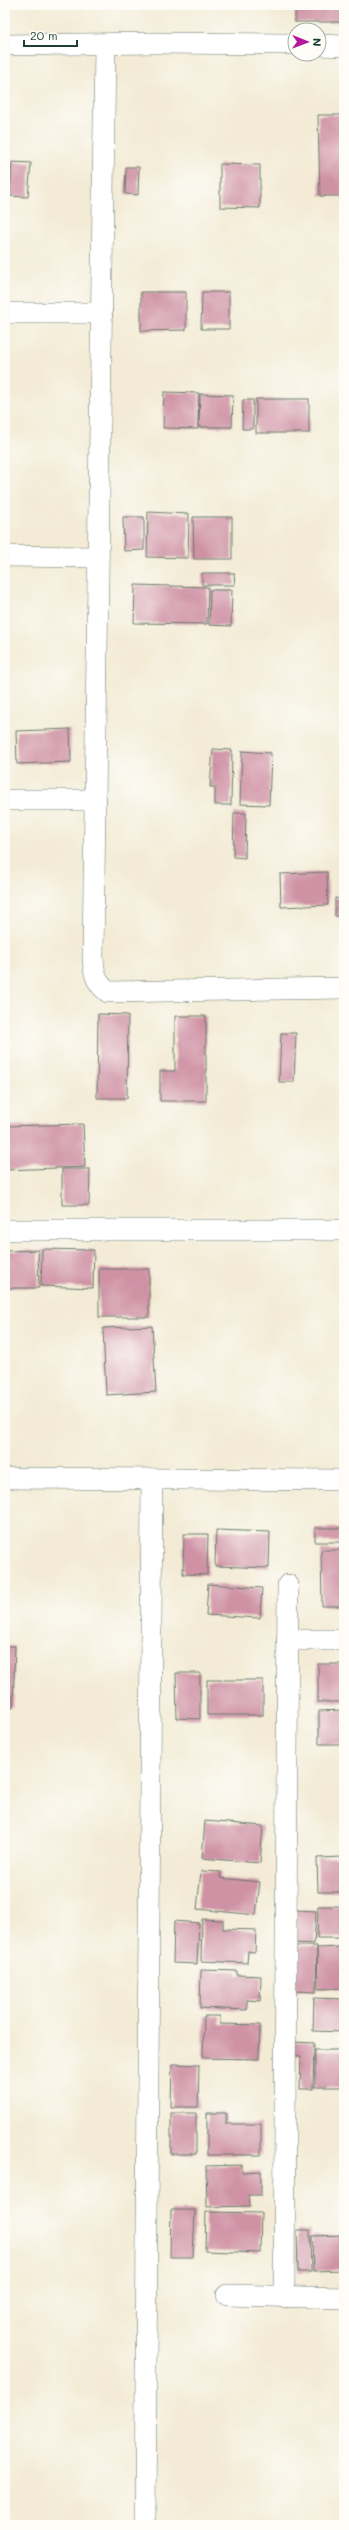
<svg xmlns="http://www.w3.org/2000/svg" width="349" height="2530" viewBox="0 0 349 2530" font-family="Mali,sans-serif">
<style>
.building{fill:#cf92a5}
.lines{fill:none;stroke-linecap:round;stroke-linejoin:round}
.minor-casing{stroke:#697a6c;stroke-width:22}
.minor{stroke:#fff;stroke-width:21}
</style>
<rect width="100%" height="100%" fill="#fdfcf7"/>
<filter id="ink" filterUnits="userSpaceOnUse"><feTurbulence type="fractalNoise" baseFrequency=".025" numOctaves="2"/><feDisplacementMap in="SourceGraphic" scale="8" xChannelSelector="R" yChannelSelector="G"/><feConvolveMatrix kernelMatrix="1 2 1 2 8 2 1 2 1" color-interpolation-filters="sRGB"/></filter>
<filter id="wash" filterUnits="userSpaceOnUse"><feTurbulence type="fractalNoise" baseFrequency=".012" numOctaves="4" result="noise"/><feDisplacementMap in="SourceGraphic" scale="16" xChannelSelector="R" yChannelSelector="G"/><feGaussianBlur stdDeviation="0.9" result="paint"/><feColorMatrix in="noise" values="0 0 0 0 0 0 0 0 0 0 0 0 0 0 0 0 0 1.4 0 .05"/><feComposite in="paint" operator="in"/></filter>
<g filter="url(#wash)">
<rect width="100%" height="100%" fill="#f3ebd5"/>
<g id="blocks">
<g class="building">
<rect x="295" y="5" width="49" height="17"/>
<path d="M5 90H7L6 117H5Z"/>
<path d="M318 115H344V196H320Z"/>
<path d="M5 149H7L6 165H5Z"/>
<path d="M12 162 31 163 28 197 10 196Z"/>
<path d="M220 164 260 165V208L220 207Z"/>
<path d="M126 167H139L138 195 125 194Z"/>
<path d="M141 292H186V330L141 331Z"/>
<path d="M202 292H229V329H201Z"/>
<path d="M5 347H7L6 382H5Z"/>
<path d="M164 392 199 393 198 429 163 428Z"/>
<path d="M200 394 233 395 232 427H199Z"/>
<rect x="256" y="399" width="53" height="34"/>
<path d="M243 400H253V429H242Z"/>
<path d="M148 512 189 514 188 558 147 557Z"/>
<path d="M123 517H144V550L124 551Z"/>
<path d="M193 517H232V559H194Z"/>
<path d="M202 573H234L235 585H202Z"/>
<path d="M135 585 208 587 207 624 134 623Z"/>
<path d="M210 590H232L231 626 209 625Z"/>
<path d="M70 729 71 762 17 764 16 731Z"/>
<path d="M213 749 232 750 231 805H215V787H210Z"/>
<path d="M242 751 271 753 269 805 240 804Z"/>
<path d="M234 813H246L245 858 233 857Z"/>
<path d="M327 872 328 905 281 907 280 874Z"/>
<path d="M335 898 344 899V917L335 916Z"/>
<path d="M98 1014 128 1015 127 1098H97Z"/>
<path d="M175 1016H206V1101H160V1071H175Z"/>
<path d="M281 1033H296L294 1082H279Z"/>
<path d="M83 1124 85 1167 5 1170V1126Z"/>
<path d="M62 1169H90L89 1205H62Z"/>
<path d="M42 1249 94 1250 93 1288 41 1286Z"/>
<path d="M38 1250 39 1288H5V1251Z"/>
<rect x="99" y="1269" width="50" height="48"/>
<path d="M152 1326 156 1392 106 1395 103 1328Z"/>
<rect x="315" y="1528" width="29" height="14"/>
<path d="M216 1530 270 1532 269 1568 215 1566Z"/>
<path d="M184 1534H208L207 1575 183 1574Z"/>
<path d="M321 1550H344V1606H322Z"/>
<path d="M208 1584 262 1588 260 1618 206 1615Z"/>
<path d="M5 1646H15L13 1708 5 1707Z"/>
<rect x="318" y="1664" width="26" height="38"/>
<path d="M176 1673H200V1719L177 1718Z"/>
<rect x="207" y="1680" width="56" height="35"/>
<path d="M344 1710V1744H319V1711Z"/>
<path d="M205 1821 263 1826 260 1863 202 1858Z"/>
<path d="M344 1857V1892H318L317 1858Z"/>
<path d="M201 1871 221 1872 220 1878 260 1882 256 1915 197 1909Z"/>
<path d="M318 1906H344V1938H317Z"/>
<path d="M295 1910 316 1911 314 1944 294 1943Z"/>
<path d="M202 1919 223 1920V1929L256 1930 255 1952 248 1951 247 1963 201 1961Z"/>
<path d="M174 1921 199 1923 197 1964 173 1963Z"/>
<path d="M296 1946H317L316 1992 295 1991Z"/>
<path d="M344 1947V1988L318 1989 317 1948Z"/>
<path d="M201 1970 237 1971V1975L261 1976 260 2001 247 2000V2010L200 2008Z"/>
<path d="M314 1998 344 1999V2032L313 2031Z"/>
<path d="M204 2016H220V2024L260 2025 259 2059 203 2058Z"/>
<path d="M291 2042 314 2043 313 2089H300L301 2056 290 2055Z"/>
<rect x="315" y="2050" width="29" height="37"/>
<path d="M172 2064 199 2065 198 2107H171Z"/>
<rect x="171" y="2113" width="25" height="41"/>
<path d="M207 2113H226V2124H261V2155H207Z"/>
<path d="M242 2165V2172L261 2171V2195H249L250 2206 207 2207 206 2166Z"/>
<path d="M171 2210H195L193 2257H170Z"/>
<path d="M206 2212 261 2213 260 2253 205 2251Z"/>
<path d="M297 2230H310L311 2272H298Z"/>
<path d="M344 2235V2270L313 2271 312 2236Z"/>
</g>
</g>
</g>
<g filter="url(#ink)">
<use href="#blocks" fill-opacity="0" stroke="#697a6c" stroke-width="1"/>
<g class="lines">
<g class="minor-casing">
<g id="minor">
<path d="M5 45 154 43 295 44"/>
<path d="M105 45 93 957C94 973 95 982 108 992L344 988"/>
<path d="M319 45 344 46"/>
<path d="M5 313H102"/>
<path d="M5 556 98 557"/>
<path d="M5 800H96"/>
<path d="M5 1230H344"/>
<path d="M5 1478 344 1480"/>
<path d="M287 1640H344"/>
<path d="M227 2295 344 2298"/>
<path d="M284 2297 288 1585"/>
<path d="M145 2525 152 1479"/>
</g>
</g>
<use href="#minor" class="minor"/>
</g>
</g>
<rect width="349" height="2530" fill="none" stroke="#fdfcf7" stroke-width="20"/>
<g transform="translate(307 42) rotate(91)"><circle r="19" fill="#fdfcf7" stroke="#a4b0a9"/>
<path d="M0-3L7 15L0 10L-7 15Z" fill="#b5179e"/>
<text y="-6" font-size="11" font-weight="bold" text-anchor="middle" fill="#1f3d34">N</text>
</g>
<path d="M24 40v6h53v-6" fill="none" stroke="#1f3d34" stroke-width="2"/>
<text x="30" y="40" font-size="12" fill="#1f3d34" stroke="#fdfcf7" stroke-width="3" paint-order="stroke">20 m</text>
</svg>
